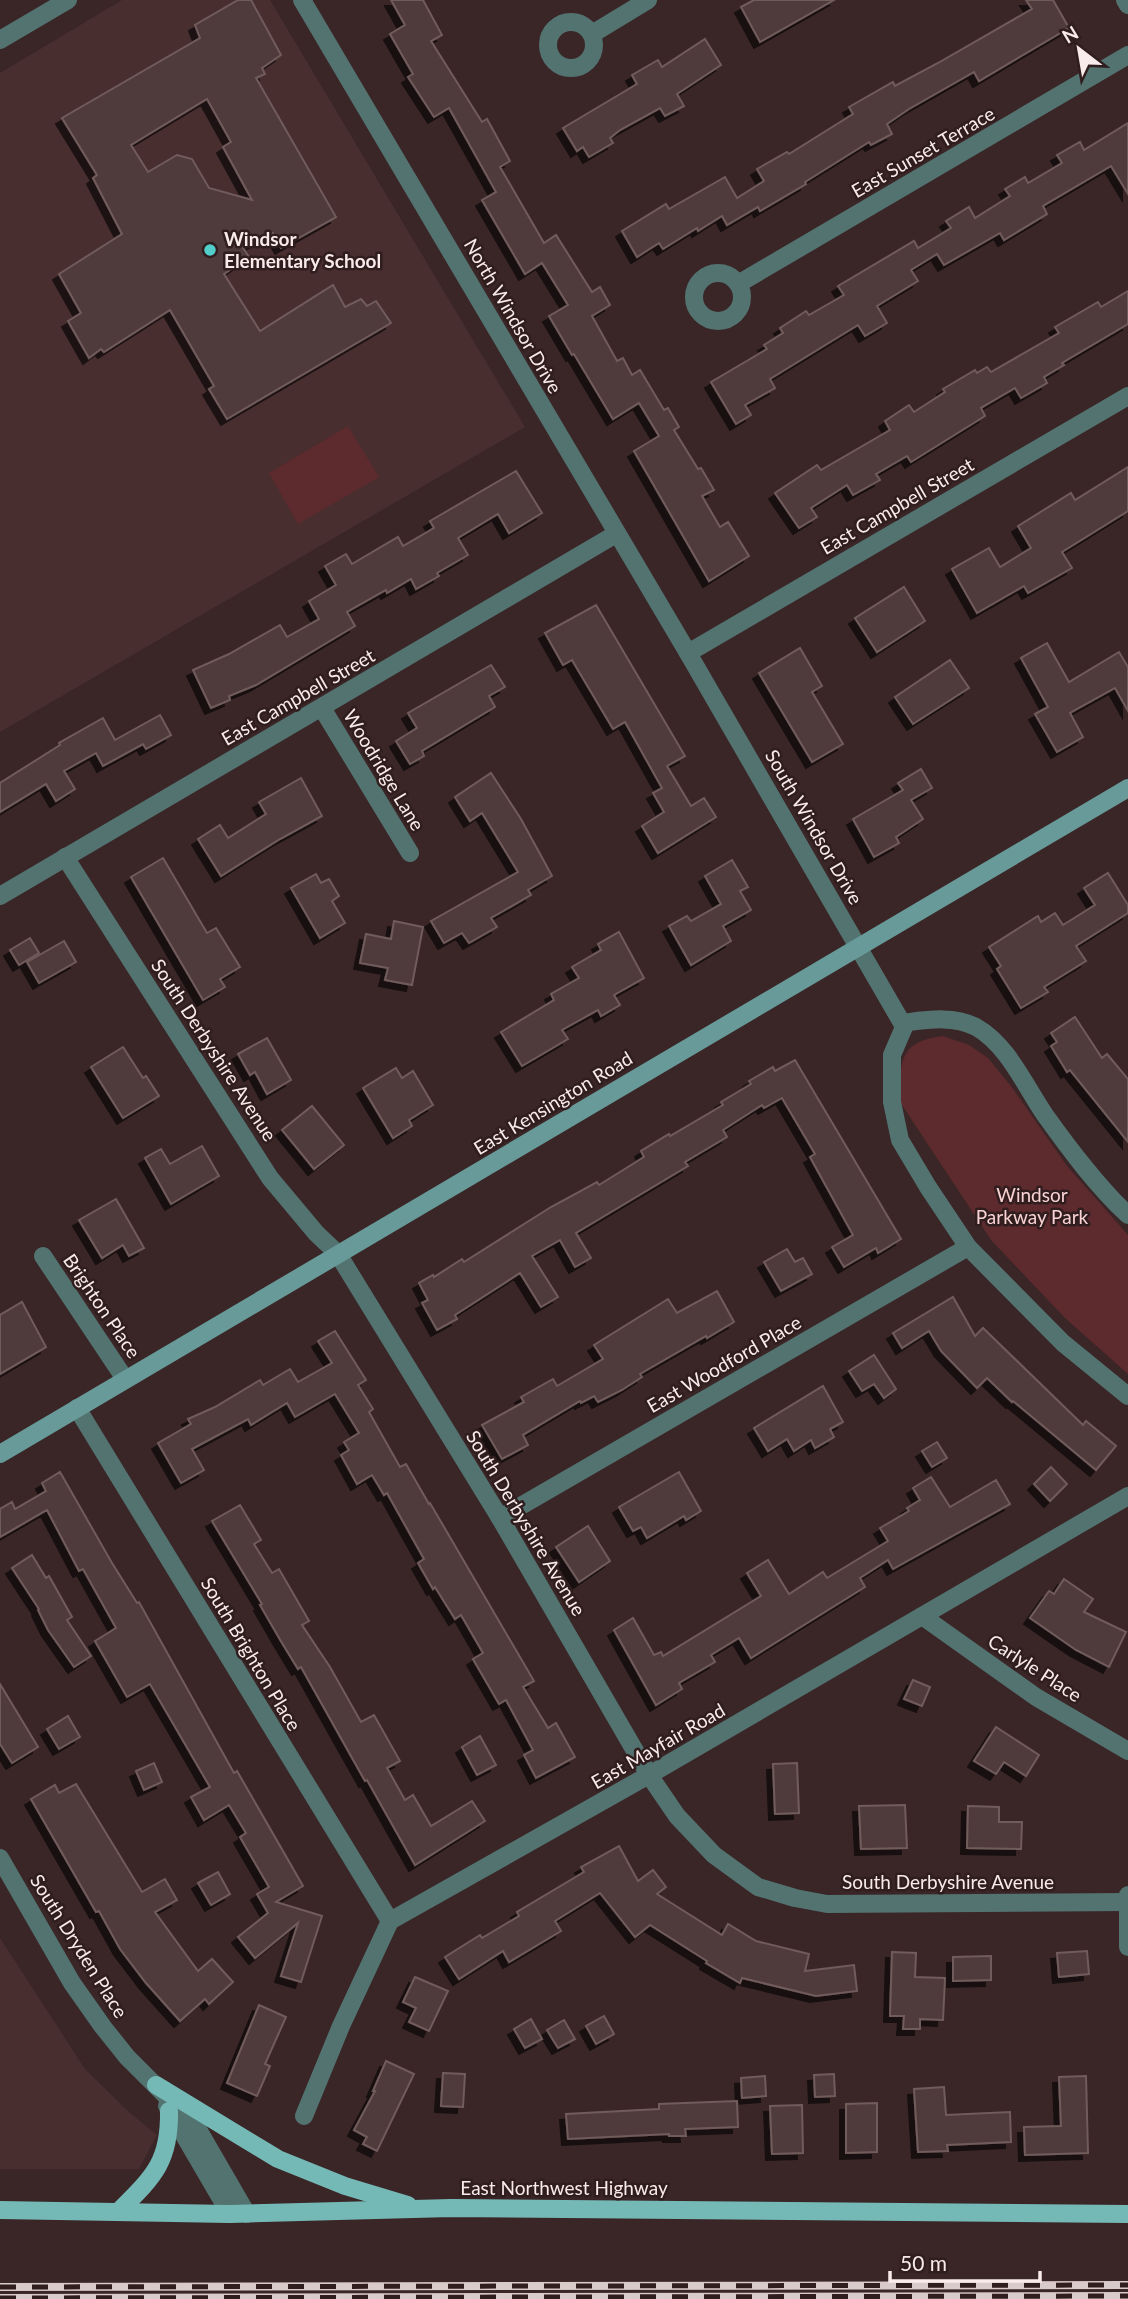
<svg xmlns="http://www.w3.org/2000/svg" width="1128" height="2299" viewBox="0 0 1128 2299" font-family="Lato,sans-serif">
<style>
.built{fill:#482e2f}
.green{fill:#5d2a2e}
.building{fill:#4f3a3b;stroke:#715b5c;stroke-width:2;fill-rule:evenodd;filter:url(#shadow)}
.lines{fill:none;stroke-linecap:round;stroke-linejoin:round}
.minor{stroke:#537371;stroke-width:18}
.tertiary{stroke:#537371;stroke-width:18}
.secondary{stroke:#679a98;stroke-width:18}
.primary{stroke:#75b9b6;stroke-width:18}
.rail-casing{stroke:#d9cacb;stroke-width:8}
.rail{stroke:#301d1e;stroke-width:5;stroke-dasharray:16;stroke-linecap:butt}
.poi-dot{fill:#53cdca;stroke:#301d1e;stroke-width:2.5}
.labels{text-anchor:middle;stroke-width:5;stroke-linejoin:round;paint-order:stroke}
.street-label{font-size:19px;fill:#f9ebeb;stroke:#301d1e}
.poi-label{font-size:19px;font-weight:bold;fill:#f9ebeb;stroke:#301d1e;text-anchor:start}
.park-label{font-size:19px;fill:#f9d2d3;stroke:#301d1e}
</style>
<defs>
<filter id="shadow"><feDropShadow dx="-6" dy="6" stdDeviation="0" flood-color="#0009"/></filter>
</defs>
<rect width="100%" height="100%" fill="#3a2627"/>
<g class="built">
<path d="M122 0H270L525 427 0 732V73Z"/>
<path d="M0 1938 85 2069 129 2112 157 2135 139 2169H0Z"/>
</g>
<g class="green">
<path d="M348 426 379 477 298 524 269 473Z"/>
<path d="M943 1036 969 1045 988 1058 1011 1086 1067 1166 1128 1235V1374L1065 1318 991 1240 898 1099C902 1059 899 1042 943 1036Z"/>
</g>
<g class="building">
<path d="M238 0H251L281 55 262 68 265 74 256 78 336 217 281 248 273 233 243 248 249 257 224 274 260 331 333 285 345 307 361 299 367 306 376 301 391 323 227 419 209 389 214 386 170 310 104 352 101 349 89 358 68 321 81 313 59 274 122 234 93 178 97 175 62 118 200 38 195 25ZM207 99 231 142 223 147 252 200 209 188 192 159 177 155 148 172 131 145Z"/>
<path d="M391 0H423L442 35 431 41 482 122 487 119 510 161 500 167 544 243 556 235 592 292 600 287 610 305 592 316 617 361 623 358 632 375 640 370 664 410 668 408 679 427 674 430 698 469 701 468 714 490 702 496 720 527 728 522 749 556 709 581 634 451 659 436 639 403 613 419 574 354 572 355 549 316 568 305 542 263 525 274 482 200 496 192 449 108 434 117 408 77 413 74 390 34 405 25Z"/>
<path d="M754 0H834L760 42 741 7Z"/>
<path d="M1026 0H1053L1069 28 979 81 974 72 909 109 887 124 892 134 871 145 869 142 805 182 806 184 760 211 758 207 727 225 722 216 698 231 697 228 663 249 659 243 637 257 622 231 666 204 669 209 725 177 737 198 764 181 757 169 787 152 789 154 853 114 849 107 893 82 895 86 938 63 1032 9Z"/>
<path d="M705 39 721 65 677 94 684 106 665 116 660 108 620 130 610 138 613 143 589 157 583 147 577 151 563 128 637 84 632 75 658 60 662 67Z"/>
<path d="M1128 123V194L1111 166 1043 206 1047 214 1004 240 1000 233 944 265 937 254 911 270 918 281 877 306 887 323 865 336 858 325 770 379 775 388 745 405 751 415 736 424 711 382 767 349 764 345 783 333 780 328 806 311 809 315 844 295 838 286 914 241 918 248 951 228 946 221 969 207 975 218 1010 196 1005 189 1025 177 1028 183 1062 163 1057 155 1080 142 1084 150Z"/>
<path d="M1128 291V324L1062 363 1064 365 1044 377 1047 383 1021 398 1015 388 981 408 985 416 911 462 907 456 876 474 880 480 853 495 847 485 811 508 817 517 799 528 775 493 817 465 821 470 890 430 885 421 909 405 914 412 945 392 943 389 975 370 977 373 987 367 991 372 1059 333 1055 327 1098 302 1101 307Z"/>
<path d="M1128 467V511L1062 552 1072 568 1028 593 1024 586 977 613 952 569 989 548 1000 567 1031 548 1018 526 1071 493 1075 500Z"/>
<path d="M516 471 542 513 509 533 498 514 458 538 468 555 437 573 439 576 416 589 411 579 387 593 386 590 347 612 355 626 256 685 229 696 230 700 211 708 193 670 229 654 280 625 287 637 319 619 309 601 336 585 325 566 346 554 352 564 398 537 403 546 434 528 430 521Z"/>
<path d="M904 587 925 621 877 652 855 618Z"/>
<path d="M596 605 685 756 667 766 691 806 704 798 716 817 658 853 642 826 664 812 653 793 662 788 625 722 613 729 572 660 563 665 545 633Z"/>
<path d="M1047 643 1069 682 1119 652 1128 667V711L1115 688 1070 713 1083 737 1057 752 1035 714 1048 707 1021 658Z"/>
<path d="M800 648 822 686 812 692 843 744 812 762 759 673Z"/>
<path d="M950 660 969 688 913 724 895 697Z"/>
<path d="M491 665 505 687 489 696 495 707 422 751 424 756 410 764 396 741 417 728 408 713Z"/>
<path d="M160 715 171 735 146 749 143 744 103 766 96 753 64 771 75 789 56 801 46 784 0 812V783L60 745 59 743 103 718 115 740Z"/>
<path d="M921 769 932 788 911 800 923 819 896 837 899 843 874 857 853 819 903 790 898 783Z"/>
<path d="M491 773 521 819 552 876 528 890 531 895 491 918 497 927 469 943 462 933 444 943 431 921 518 872 482 813 470 821 455 797Z"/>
<path d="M301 778 322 816 280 839 221 876 198 839 220 825 228 838 266 814 259 802Z"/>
<path d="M163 858 207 933 216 928 240 967 220 979 225 987 203 1000 131 877Z"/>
<path d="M732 860 748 887 740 891 751 910 723 926 731 941 691 965 669 926 687 916 691 921 721 904 705 876Z"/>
<path d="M1108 873 1128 905V913L1076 946 1086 961 1044 987 1048 992 1021 1008 997 969 1001 966 989 947 1038 916 1041 922 1055 913 1063 925 1095 905 1084 888Z"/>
<path d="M316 874 321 883 329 879 339 896 332 901 345 923 320 938 291 888Z"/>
<path d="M394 921 423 927 412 985 385 980 388 968 360 963 366 934 391 939Z"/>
<path d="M619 932 644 978 614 995 620 1005 601 1016 598 1010 562 1030 568 1039 522 1066 501 1032 554 1000 551 994 579 978 572 967 601 950 598 944Z"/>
<path d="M30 938 39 953 19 965 10 950Z"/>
<path d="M64 941 76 962 39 983 27 962Z"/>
<path d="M1075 1017 1102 1058 1107 1054 1128 1079V1142L1070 1070 1067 1072 1051 1046 1057 1042 1051 1033Z"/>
<path d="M267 1038 291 1080 267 1094 255 1072 250 1075 238 1054Z"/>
<path d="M123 1047 143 1078 146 1076 159 1096 123 1118 91 1067Z"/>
<path d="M795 1060 901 1239 878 1253 876 1248 844 1267 832 1247 853 1235 810 1157 815 1154 782 1098 764 1108 762 1105 723 1130 727 1137 685 1162 688 1166 576 1233 591 1258 575 1267 560 1240 532 1256 558 1297 541 1307 520 1273 455 1315 457 1319 437 1330 422 1303 428 1300 419 1283 433 1275 434 1277 462 1259 464 1262 551 1207 597 1182 599 1185 644 1157 641 1151 669 1134 670 1136 723 1105 721 1102 751 1084 749 1081 773 1067 775 1071Z"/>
<path d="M396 1068 402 1078 413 1071 433 1105 409 1120 412 1126 393 1138 363 1088Z"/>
<path d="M312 1106 344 1145 314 1169 282 1130Z"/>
<path d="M202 1146 219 1176 171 1204 145 1158 161 1149 170 1164Z"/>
<path d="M116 1199 144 1248 129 1256 123 1245 102 1258 79 1220Z"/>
<path d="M787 1249 795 1262 803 1258 812 1274 781 1291 764 1262Z"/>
<path d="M717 1291 734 1322 707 1338 706 1336 640 1374 642 1377 622 1390 598 1402 594 1396 581 1403 580 1401 523 1435 528 1445 502 1459 482 1425 524 1402 521 1397 553 1379 557 1386 603 1359 594 1345 668 1299 677 1313Z"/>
<path d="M953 1297 975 1336 983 1328 1083 1425 1086 1421 1116 1446 1096 1470 1013 1401 1012 1402 987 1378 977 1388 941 1351 929 1331 902 1348 893 1333Z"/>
<path d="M22 1302 46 1347 0 1374V1315Z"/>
<path d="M335 1331 366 1380 358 1385 373 1409 369 1412 400 1467 406 1464 429 1504 430 1503 534 1681 523 1687 548 1728 556 1723 575 1757 536 1778 524 1755 533 1750 506 1700 499 1704 473 1659 483 1653 461 1615 455 1619 435 1587 433 1589 418 1563 424 1559 387 1493 384 1495 372 1475 357 1484 341 1455 349 1450 344 1442 359 1433 335 1394 295 1417 287 1403 251 1425 248 1419 192 1449 204 1470 181 1483 158 1443 191 1424 188 1419 215 1407 260 1380 263 1385 290 1369 298 1382 332 1363 318 1341Z"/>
<path d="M874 1355 896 1389 884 1398 874 1384 862 1391 849 1371Z"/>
<path d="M823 1386 843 1422 830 1429 834 1437 815 1448 811 1440 794 1451 787 1439 768 1451 754 1428Z"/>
<path d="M937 1442 947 1458 932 1467 922 1451Z"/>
<path d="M1051 1467 1067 1484 1050 1501 1034 1484Z"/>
<path d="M60 1472 112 1563 137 1603 139 1602 234 1773 237 1771 303 1886 276 1902 322 1916 301 1982 281 1976 298 1923 255 1958 238 1937 268 1913 257 1894 269 1887 240 1837 246 1833 229 1805 204 1820 191 1797 210 1787 150 1684 127 1697 95 1641 116 1628 83 1569 79 1571 47 1510 0 1537V1509L12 1502 15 1509 46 1491 42 1483Z"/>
<path d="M679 1472 701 1511 686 1520 684 1516 647 1538 641 1527 633 1531 619 1507Z"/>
<path d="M931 1477 950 1507 996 1480 1010 1504 893 1569 888 1560 860 1578 865 1587 751 1658 739 1638 711 1655 715 1662 679 1683 682 1689 656 1705 614 1630 633 1618 654 1655 661 1652 663 1656 761 1596 747 1573 768 1560 789 1594 823 1572 827 1578 888 1541 880 1528 909 1511 907 1508 920 1500 913 1488Z"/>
<path d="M240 1505 261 1540 254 1544 272 1573 279 1569 309 1621 302 1625 330 1667 361 1722 374 1715 400 1761 387 1768 405 1800 413 1795 431 1826 472 1801 485 1821 415 1865 367 1780 365 1781 301 1667 298 1669 282 1643 260 1605 262 1604 212 1521Z"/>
<path d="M588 1526 610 1561 579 1582 556 1547Z"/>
<path d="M32 1555 46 1578 49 1576 72 1617 67 1620 91 1656 74 1667 48 1630 38 1610 39 1609 12 1568Z"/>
<path d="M1064 1579 1093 1599 1084 1612 1126 1632 1109 1667 1076 1650 1030 1618 1049 1591 1054 1594Z"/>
<path d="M913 1680 930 1687 922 1706 904 1699Z"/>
<path d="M0 1684 38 1747 12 1763 0 1744Z"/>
<path d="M68 1716 80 1737 59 1749 47 1729Z"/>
<path d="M996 1727 1039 1755 1026 1776 1004 1762 996 1774 974 1761Z"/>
<path d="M480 1736 496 1765 477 1775 462 1747Z"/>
<path d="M154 1763 162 1782 144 1790 136 1771Z"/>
<path d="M797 1763 799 1813 775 1814 773 1764Z"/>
<path d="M76 1784 142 1892 165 1879 177 1900 155 1912 198 1971 212 1959 233 1982 209 2004 205 1999 180 2021 146 1983 120 1949 99 1911 96 1912 31 1799 55 1785 59 1793Z"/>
<path d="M905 1805 907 1848 861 1849 859 1806Z"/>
<path d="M968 1806 999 1807V1822H1022L1021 1849 967 1848Z"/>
<path d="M619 1846 638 1881 653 1870 666 1887 657 1894 722 1935 728 1924 756 1941 809 1954 805 1971 854 1965 857 1991 816 1996 742 1978 740 1983 706 1963 707 1961 650 1925 635 1937 600 1893 555 1921 561 1931 509 1962 503 1951 459 1979 445 1957 480 1935 482 1938 519 1916 517 1912 584 1872 581 1867Z"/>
<path d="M218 1872 230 1894 211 1905 198 1883Z"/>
<path d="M1087 1951 1089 1974 1059 1977 1057 1953Z"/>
<path d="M892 1952 916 1953 915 1977 945 1978 943 2020 920 2019V2029H903L904 2016H890Z"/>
<path d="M991 1956V1980L953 1981V1957Z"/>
<path d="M415 1977 448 1991 429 2031 409 2022 416 2008 403 2002Z"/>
<path d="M259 2005 286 2017 265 2064 270 2066 257 2096 227 2083Z"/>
<path d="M604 2016 614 2034 596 2044 586 2026Z"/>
<path d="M531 2019 542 2039 525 2048 514 2029Z"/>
<path d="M564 2020 575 2039 558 2048 547 2030Z"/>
<path d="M386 2061 414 2074 377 2151 363 2144 367 2137 354 2130 375 2091H373Z"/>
<path d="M443 2073 465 2074 463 2107 441 2106Z"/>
<path d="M834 2074 835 2096 815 2097 814 2075Z"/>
<path d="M765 2076 766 2096 742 2098 741 2078Z"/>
<path d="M1086 2076 1088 2153 1025 2155 1024 2127 1061 2126 1059 2077Z"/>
<path d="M944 2087 946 2115 1010 2112 1011 2142 947 2145 948 2151 918 2152 914 2089Z"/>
<path d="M737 2101 738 2127 685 2129 686 2136H669V2134L568 2139 566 2114 659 2109V2104Z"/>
<path d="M877 2103V2152L846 2153V2104Z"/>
<path d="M802 2105 803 2153 772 2154 770 2106Z"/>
</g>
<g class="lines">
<g class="minor">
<path d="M302 0 688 653 902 1023 904 1027 892 1055V1102L900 1140 928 1187 968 1247 1063 1343 1128 1396"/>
<path d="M1125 0 1128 5"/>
<circle cx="571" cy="45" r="23"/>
<path d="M592 34 648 0"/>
<path d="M0 40 68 0"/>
<circle cx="718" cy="297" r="24"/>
<path d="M738 284 1128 55"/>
<path d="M688 653 1128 396"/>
<path d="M322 708 410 853"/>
<path d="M65 857 270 1178 316 1233 338 1254 500 1518 649 1775 677 1816 714 1855 758 1887 795 1898 827 1904 1128 1902"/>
<path d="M0 896 616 534"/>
<path d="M902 1023C926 1020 953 1015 976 1027 1008 1045 1025 1086 1045 1115 1070 1150 1097 1186 1128 1215"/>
<path d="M43 1256 125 1379"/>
<path d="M77 1408 390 1921"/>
<path d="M500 1518 968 1247"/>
<path d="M922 1616 1036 1697 1128 1751"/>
<path d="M1128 1895V1947"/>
<path d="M304 2116 341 2026 390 1921 649 1775 1128 1496"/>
</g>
<g class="tertiary">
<path d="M0 1858 72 1983 103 2027 127 2057 196 2126 247 2214"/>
<path d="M167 2106 230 2214"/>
</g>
<path class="secondary" d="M0 1454 1128 788"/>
<g class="primary">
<path d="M156 2085 278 2159 345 2186 408 2205"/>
<path d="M0 2210 230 2214 451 2208 1128 2214"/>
<path d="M119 2211C153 2177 170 2162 169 2111"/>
</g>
<g class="rail-casing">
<g id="rail">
<path d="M0 2287 1128 2285"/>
<path d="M0 2298 1128 2296"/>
</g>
</g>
<use href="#rail" class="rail"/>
</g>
<circle class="poi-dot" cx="210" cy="250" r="7"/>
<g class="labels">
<g class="street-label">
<text transform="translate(923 152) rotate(-30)" y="7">East Sunset Terrace</text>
<text transform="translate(513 316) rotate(60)" y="7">North Windsor Drive</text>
<text transform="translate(897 506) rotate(-30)" y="7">East Campbell Street</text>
<text transform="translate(298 697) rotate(-30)" y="7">East Campbell Street</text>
<text transform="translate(384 770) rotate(59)" y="7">Woodridge Lane</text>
<text transform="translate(814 827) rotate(60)" y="7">South Windsor Drive</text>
<text transform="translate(214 1050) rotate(57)" y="7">South Derbyshire Avenue</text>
<text transform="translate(553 1103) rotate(-31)" y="7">East Kensington Road</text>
<text transform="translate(102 1306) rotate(56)" y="7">Brighton Place</text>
<text transform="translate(724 1364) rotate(-30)" y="7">East Woodford Place</text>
<text transform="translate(526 1523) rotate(59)" y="7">South Derbyshire Avenue</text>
<text transform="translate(251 1654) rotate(59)" y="7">South Brighton Place</text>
<text transform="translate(1035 1668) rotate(33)" y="7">Carlyle Place</text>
<text transform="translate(658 1746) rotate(-30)" y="7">East Mayfair Road</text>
<text x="948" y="1889">South Derbyshire Avenue</text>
<text transform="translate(79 1946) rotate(58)" y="7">South Dryden Place</text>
<text x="564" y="2195">East Northwest Highway</text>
</g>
<g class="poi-label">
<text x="224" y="246">Windsor<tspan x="224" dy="22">Elementary School</tspan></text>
</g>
<g class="park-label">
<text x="1032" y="1202">Windsor<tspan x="1032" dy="22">Parkway Park</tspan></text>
</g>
</g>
<g transform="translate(1079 49) rotate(329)" stroke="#301d1e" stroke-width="5" paint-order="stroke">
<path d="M0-5L12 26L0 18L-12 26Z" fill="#f9ebeb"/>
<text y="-10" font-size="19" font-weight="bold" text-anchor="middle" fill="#f9ebeb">N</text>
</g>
<path d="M890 2271v10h150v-10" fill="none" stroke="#f9ebeb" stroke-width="3.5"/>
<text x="900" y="2271" font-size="21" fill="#f9ebeb" stroke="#301d1e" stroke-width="5" paint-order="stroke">50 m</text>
</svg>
